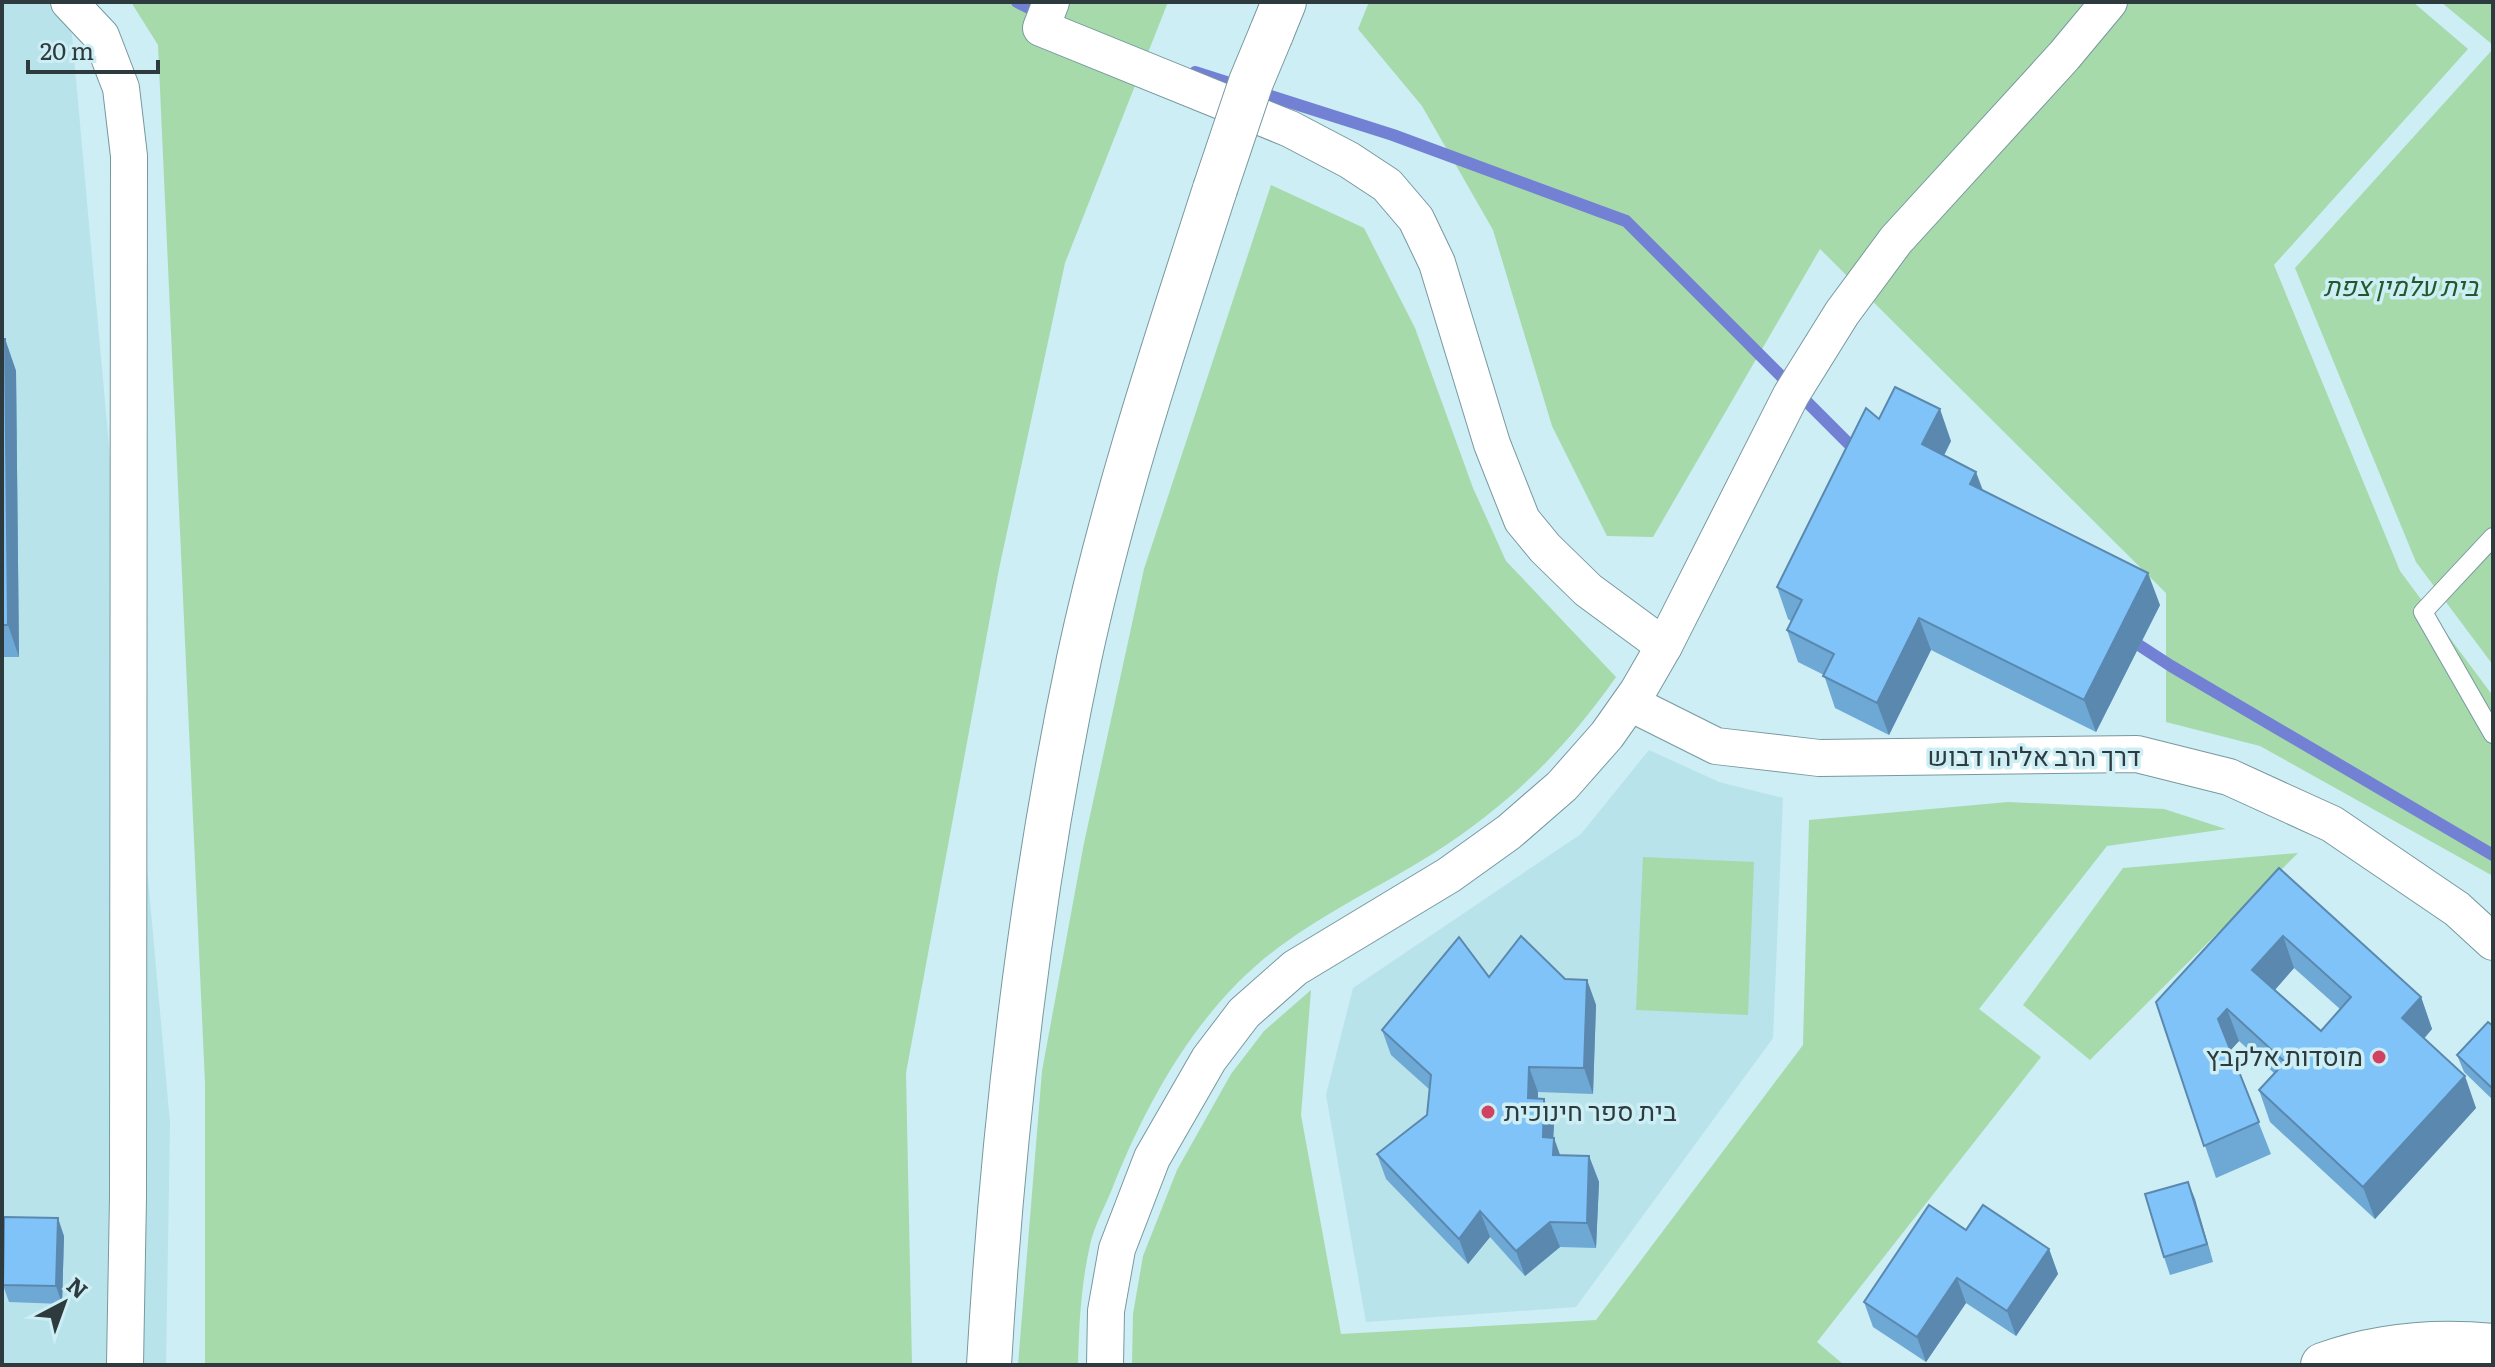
<svg xmlns="http://www.w3.org/2000/svg" width="2495" height="1367" viewBox="0 0 2495 1367" font-family="Literata,Heebo,serif">
<style>
.built{fill:#b8e3ea}
.green{fill:#a6daaa}
.lines{fill:none;stroke-linecap:round;stroke-linejoin:round}
.stream{stroke:#7381d5;stroke-width:12}
.service-casing{stroke:#78989e;stroke-width:20}
.minor-casing{stroke:#78989e;stroke-width:38}
.tertiary-casing{stroke:#78989e;stroke-width:46}
.trunk-casing{stroke:#78989e;stroke-width:46}
.service{stroke:#fff;stroke-width:18}
.minor{stroke:#fff;stroke-width:36}
.tertiary{stroke:#fff;stroke-width:44}
.trunk{stroke:#fff;stroke-width:44}
.trunk-bridge-casing{stroke:#78989e;stroke-width:46;stroke-linecap:butt}
.trunk-bridge{stroke:#fff;stroke-width:44}
.wall{fill:#6ea8d5;fill-rule:evenodd}
.shaded-wall{fill:#5a88ae}
.building{fill:#80c3f8;stroke:#5a88ae;stroke-width:2;fill-rule:evenodd}
.poi-dot{fill:#d14162;stroke:#cceef4;stroke-width:3}
.labels{text-anchor:middle;stroke-width:7;stroke-linejoin:round;paint-order:stroke}
.park-label{font-size:26px;font-style:italic;fill:#22592b;stroke:#cceef4}
.street-label{font-size:26px;fill:#2e3b3e;stroke:#cceef4}
.poi-label{font-size:26px;fill:#2e3b3e;stroke:#cceef4;text-anchor:end}
</style>
<rect width="100%" height="100%" fill="#cceef4"/>
<g class="built">
<path d="M2 2H69L170 1123 166 1365H2Z"/>
<path d="M1649 750 1719 782 1783 798 1773 1038 1576 1307 1366 1322 1326 1095 1353 988 1581 834Z"/>
</g>
<g class="green">
<path d="M131 2H1168L1065 263 999 569 906 1073 912 1365H205V1083L158 45Z"/>
<path d="M1369 2H2413L2468 49 2274 265 2400 571 2493 696V876L2260 746 2166 722V593L1820 249 1653 537 1607 536 1552 426 1493 230 1422 106 1358 29Z"/>
<path d="M2441 2H2493V45Z"/>
<path d="M2493 49V665L2416 562 2295 268Z"/>
<path d="M1271 185 1364 228 1415 328 1473 488 1506 561 1616 677C1563 752 1511 803 1434 853 1383 885 1327 911 1279 947 1198 1007 1146 1102 1110 1194 1103 1210 1094 1227 1090 1245 1081 1285 1079 1324 1078 1365H1018L1042 1071 1084 843 1144 569Z"/>
<path d="M2008 802 2164 809 2226 829 2107 846 1979 1009 2041 1057 1817 1342 1844 1365H1132L1133 1314 1143 1256 1177 1170 1231 1074 1264 1031 1311 990 1301 1115 1341 1334 1596 1320 1803 1045 1809 820Z"/>
<path d="M2298 853 2090 1060 2023 1005 2123 868Z"/>
<path d="M1643 857 1754 862 1748 1015 1636 1010Z"/>
</g>
<g class="lines">
<g class="stream">
<path d="M1017 2 1043 15"/>
<path d="M1195 72 1393 135 1626 221 1859 454"/>
<path d="M2128 638 2171 666 2493 855"/>
</g>
<g class="service-casing">
<path id="service" d="M2493 537 2423 612 2493 734"/>
</g>
<g class="minor-casing">
<g id="minor">
<path d="M69 2 101 36 121 88 129 156 128 1197 125 1365"/>
<path d="M1051 2 1041 28 1290 129 1349 160 1387 185 1416 219 1437 263 1492 444 1522 520 1545 548 1588 590 1664 646"/>
<path d="M1630 703 1716 746 1819 758 2137 754 2229 777 2332 824 2457 909 2493 942"/>
<path d="M1105 1365 1106 1311 1117 1249 1152 1158 1209 1059 1244 1013 1295 968 1449 875 1509 832 1562 786 1607 735 1638 691 1664 646 1791 395 1842 313 1896 240 2064 56 2109 2"/>
</g>
</g>
<g class="tertiary-casing">
<path id="tertiary" d="M2323 1365C2378 1345 2434 1340 2493 1346"/>
</g>
<g class="trunk-casing">
<g id="trunk">
<path d="M1271 34 1284 2"/>
<path d="M989 1365C1003 1128 1030 891 1079 659 1113 500 1165 344 1215 189"/>
</g>
</g>
<use href="#service" class="service"/>
<use href="#minor" class="minor"/>
<use href="#tertiary" class="tertiary"/>
<use href="#trunk" class="trunk"/>
<g class="trunk-bridge-casing">
<path id="trunk-bridge" d="M1215 189 1251 82 1271 34"/>
</g>
<use href="#trunk-bridge" class="trunk-bridge"/>
</g>
<g class="wall">
<path d="M2 339H5L16 371 19 657H2Z"/>
<path d="M1951 441 1944 456 1983 491 2160 605 2096 732 1931 650 1889 735 1835 708 1824 675 1798 662 1787 630 1791 621 1788 619 1777 587Z"/>
<path d="M2279 868 2421 997 2432 1029 2424 1039 2476 1108 2375 1219 2270 1122 2259 1090 2274 1073 2239 1041 2230 1050 2271 1154 2216 1178 2156 1002ZM2294 968 2340 1009 2321 1031 2275 990Z"/>
<path d="M1489 977 1587 980 1596 1005 1593 1094 1538 1092V1099L1554 1124 1553 1138 1560 1156H1589L1599 1182 1596 1248 1560 1247 1525 1276 1490 1237 1468 1264 1386 1179 1377 1154 1427 1115 1430 1090 1391 1055 1382 1030Z"/>
<path d="M2493 1026V1100L2464 1072 2457 1055Z"/>
<path d="M2188 1182 2213 1262 2170 1275 2164 1257Z"/>
<path d="M1966 1230 2049 1249 2058 1274 2016 1336 1966 1303 1926 1362 1873 1327 1864 1302Z"/>
<path d="M64 1236 62 1304 9 1302 3 1285Z"/>
</g>
<g class="shaded-wall">
<path d="M5 339 16 371 19 657 8 625Z"/>
<path d="M1940 409 1951 441 1933 476 1922 444Z"/>
<path d="M1976 472 1988 504 1970 484Z"/>
<path d="M2148 573 2160 605 2096 732 2084 700Z"/>
<path d="M1919 618 1931 650 1889 735 1877 703Z"/>
<path d="M2283 936 2294 968 2264 1002 2252 970Z"/>
<path d="M1587 980 1596 1005 1593 1094 1584 1068Z"/>
<path d="M2421 997 2432 1029 2413 1050 2402 1018Z"/>
<path d="M2227 1009 2239 1041 2230 1051 2218 1019Z"/>
<path d="M1529 1067 1538 1092 1537 1123 1528 1098Z"/>
<path d="M2465 1076 2476 1108 2375 1219 2363 1187Z"/>
<path d="M1544 1099 1554 1124 1552 1162 1543 1137Z"/>
<path d="M1554 1138 1563 1163 1553 1155Z"/>
<path d="M1589 1156 1599 1182 1596 1248 1587 1223Z"/>
<path d="M2188 1182 2195 1199 2213 1262 2207 1244Z"/>
<path d="M1480 1211 1490 1237 1468 1264 1459 1239Z"/>
<path d="M58 1218 64 1236 62 1304 56 1286Z"/>
<path d="M1550 1222 1560 1247 1525 1276 1516 1251Z"/>
<path d="M2049 1249 2058 1274 2016 1336 2007 1311Z"/>
<path d="M1957 1278 1966 1303 1926 1362 1917 1337Z"/>
</g>
<g class="building">
<path d="M2 339H5L8 625H2Z"/>
<path d="M1895 387 1940 409 1922 444 1976 472 1970 484 2148 573 2084 700 1919 618 1877 703 1823 676 1834 654 1787 630 1802 600 1777 587 1866 408 1879 419Z"/>
<path d="M2279 868 2421 997 2402 1018 2465 1076 2363 1187 2259 1090 2285 1062 2227 1009 2218 1019 2259 1122 2204 1146 2156 1002ZM2283 936 2351 997 2321 1031 2252 970Z"/>
<path d="M1521 936 1565 979 1587 980 1584 1068 1529 1067 1528 1098 1544 1099 1543 1137 1554 1138 1553 1155 1589 1156 1587 1223 1550 1222 1516 1251 1480 1211 1459 1239 1377 1154 1427 1115 1431 1075 1382 1030 1459 937 1489 977Z"/>
<path d="M2488 1022 2493 1026V1089L2457 1055Z"/>
<path d="M2188 1182 2207 1244 2164 1257 2145 1194Z"/>
<path d="M1929 1205 1966 1230 1983 1205 2049 1249 2007 1311 1957 1278 1917 1337 1864 1302Z"/>
<path d="M4 1217 58 1218 56 1286 3 1285Z"/>
</g>
<g class="poi-dot">
<circle cx="2379" cy="1057" r="8"/>
<circle cx="1488" cy="1112" r="8"/>
</g>
<g class="labels">
<g class="park-label">
<text x="2401" y="296">בית עלמין צפת</text>
</g>
<g class="street-label">
<text x="2034" y="766">דרך הרב אליהו דבוש</text>
</g>
<g class="poi-label">
<text x="2363" y="1066">מוסדות אלקבץ</text>
<text x="1504" y="1121" text-anchor="start">בית ספר חינוכית</text>
</g>
</g>
<rect width="2495" height="1367" fill="none" stroke="#2e3b3e" stroke-width="8"/>
<g transform="translate(64 1303) rotate(41)" stroke="#cceef4" stroke-width="6" paint-order="stroke">
<path d="M0-6L14 30L0 20L-14 30Z" fill="#2e3b3e"/>
<text y="-12" font-size="22" font-weight="bold" text-anchor="middle" fill="#2e3b3e">N</text>
</g>
<path d="M28 60v12h130v-12" fill="none" stroke="#2e3b3e" stroke-width="4"/>
<text x="40" y="60" font-size="24" fill="#2e3b3e" stroke="#cceef4" stroke-width="6" paint-order="stroke">20 m</text>
</svg>
